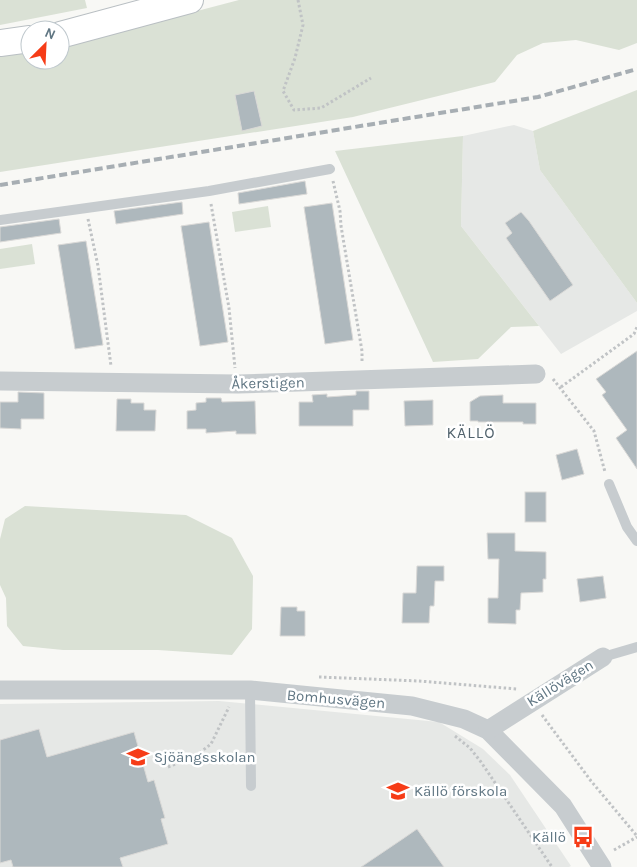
<svg xmlns="http://www.w3.org/2000/svg" width="637" height="867" viewBox="0 0 637 867" font-family="Karla,sans-serif">
<style>
.built{fill:#e6e8e6}
.green{fill:#dae1d5}
.building{fill:#aeb8bd;stroke:#dad9d7}
.lines{fill:none;stroke-linecap:round;stroke-linejoin:round}
.secondary-casing{stroke:#b9bfc3;stroke-width:28}
.path{stroke:#c0c3c5;stroke-width:3;stroke-dasharray:2.5 2.5;stroke-linecap:butt}
.service{stroke:#c7cccf;stroke-width:10}
.minor{stroke:#c7cccf;stroke-width:19}
.secondary{stroke:#fff;stroke-width:26}
.rail{stroke:#a7aeb3;stroke-width:4;stroke-dasharray:8 4;stroke-linecap:butt}
.labels{text-anchor:middle;stroke-width:5;stroke-linejoin:round;paint-order:stroke}
.street-label{font-size:15px;fill:#607683;stroke:#fff}
.poi-label{font-size:15px;fill:#607683;stroke:#fff;text-anchor:start}
.neighbourhood-label{font-size:16px;letter-spacing:1px;fill:#52636d;stroke:#fff}
</style>
<rect width="100%" height="100%" fill="#f8f8f5"/>
<g class="built">
<path d="M514 125 533 131 540 170 637 303V311L561 354 461 226 463 136Z"/>
<path d="M219 701 439 722 483 749 510 775 571 866 569 867H0V704Z"/>
</g>
<g class="green">
<path d="M0 0H85L87 8 0 25Z"/>
<path d="M239 0H637V43L619 50 576 40 543 43 517 55 495 82 353 117 0 172V54L30 50V60H60V47Z"/>
<path d="M637 90V303L540 170 533 131Z"/>
<path d="M463 136 461 226 539 326 511 327 478 359 433 362 335 151Z"/>
<path d="M268 206 271 227 235 232 232 212Z"/>
<path d="M32 244 35 264 0 269V249Z"/>
<path d="M25 506 186 515 232 538 253 576 252 629 232 655 158 650H63L23 646 7 626 6 598 0 585V539L5 519Z"/>
</g>
<g class="building">
<path d="M254 91 262 126 242 131 235 95Z"/>
<path d="M305 181 307 194 239 204 238 193Z"/>
<path d="M182 202 183 214 116 224 114 211Z"/>
<path d="M332 203 353 340 325 344 304 207Z"/>
<path d="M521 212 529 221 573 285 550 301 506 238 512 233 505 223Z"/>
<path d="M59 219 61 233 0 242V227Z"/>
<path d="M209 222 228 342 200 346 181 226Z"/>
<path d="M86 241 103 345 75 349 58 245Z"/>
<path d="M637 351V469L616 438 627 430 602 395 606 392 596 379Z"/>
<path d="M356 391H369V410H353V426H299V402H313L312 395 327 394V397L356 395Z"/>
<path d="M18 392 44 393V419H21V429L0 428V402H18Z"/>
<path d="M503 395V403H536V424H523V422H478V421H470V402L480 396Z"/>
<path d="M206 398H221L222 402 255 401 256 434H236V431L206 433V429H187V411L196 410V403L206 402Z"/>
<path d="M117 399H131V403H144V410H156L155 431H116Z"/>
<path d="M433 400V425L405 426 404 401Z"/>
<path d="M577 449 584 474 562 480 556 455Z"/>
<rect x="525" y="492" width="21" height="30"/>
<path d="M487 533H515V551L546 552V579H543V592L521 593 520 610H516V624L488 623V598H498L499 559H488Z"/>
<path d="M417 566H444V581H435L434 606H430L429 623H402L403 593H416Z"/>
<path d="M603 576 606 598 580 602 577 579Z"/>
<path d="M281 607H297V611H305V636H280Z"/>
<path d="M39 729 47 757 134 732 148 782 154 780 165 818 161 819 168 844 120 858 123 867H13L11 860 0 863V740Z"/>
<path d="M417 829 444 867H361L404 838Z"/>
</g>
<g class="lines">
<g class="secondary-casing">
<g id="secondary">
<path d="M60 35 190 0"/>
<path d="M0 43 30 39"/>
</g>
</g>
<g class="path">
<path d="M298 0 303 25 295 58 283 91 294 110 321 108 371 78"/>
<path d="M333 181 340 211 341 226 362 351V362"/>
<path d="M211 204 229 308 235 368"/>
<path d="M88 219 98 266 111 366"/>
<path d="M553 379 594 431 605 472"/>
<path d="M561 387 634 334 637 327"/>
<path d="M319 677 419 681 517 689"/>
<path d="M542 715 591 781 637 836"/>
<path d="M455 736 470 748 481 762 552 867"/>
<path d="M168 767 194 757 211 744 229 707"/>
<path d="M614 850 637 837"/>
</g>
<g class="service">
<path d="M0 220 209 191 330 169"/>
<path d="M609 484 627 527 637 541"/>
<path d="M603 657 637 647"/>
<path d="M250 690 251 786"/>
</g>
<g class="minor">
<path d="M0 381 238 384 536 374"/>
<path d="M0 690H250L412 706 464 719 488 730 563 806 602 867"/>
<path d="M488 730 603 657"/>
</g>
<use href="#secondary" class="secondary"/>
<path class="rail" d="M0 185 538 97 637 69"/>
</g>
<defs>
<g id="school-bare" transform="scale(1.725)"><path d="M0-5L7-2L0 1L-7-2ZM-4 1L0 2.5L4 1V4Q0 6-4 4Z" fill="#f63c17" stroke="#fff" stroke-width="2.5" paint-order="stroke"/></g>
<g id="bus-bare" transform="scale(1.725)"><path d="M-5-6H5V4H4V6H2V4H-2V6H-4V4H-5ZM-3.5-4V0h7V-4ZM-3.5 1.2v1.5H-2V1.2ZM2 1.2v1.5H3.5V1.2Z" fill="#f63c17" stroke="#fff" stroke-width="2.5" paint-order="stroke"/></g>
</defs>
<g fill-rule="evenodd">
<use href="#school-bare" x="138" y="757"/>
<use href="#school-bare" x="398" y="791"/>
<use href="#bus-bare" x="583" y="837"/>
</g>
<g class="labels">
<g class="street-label">
<text transform="translate(268 383) rotate(-1)" y="5">Åkerstigen</text>
<text transform="translate(560 683) rotate(-32)" y="5">Källövägen</text>
<text transform="translate(336 699) rotate(5)" y="5">Bomhusvägen</text>
</g>
<g class="poi-label">
<text x="154" y="762">Sjöängsskolan</text>
<text x="414" y="796">Källö förskola</text>
<text x="566" y="842" text-anchor="end">Källö</text>
</g>
<g class="neighbourhood-label">
<text x="471" y="438">KÄLLÖ</text>
</g>
</g>
<g transform="translate(45 45) rotate(24)"><circle r="24" fill="#ffffff" stroke="#bfc8cd"/>
<path d="M0-4L9 19L0 12L-9 19Z" fill="#f63c17"/>
<text y="-8" font-size="14" font-weight="bold" text-anchor="middle" fill="#607683">N</text>
</g>
</svg>
